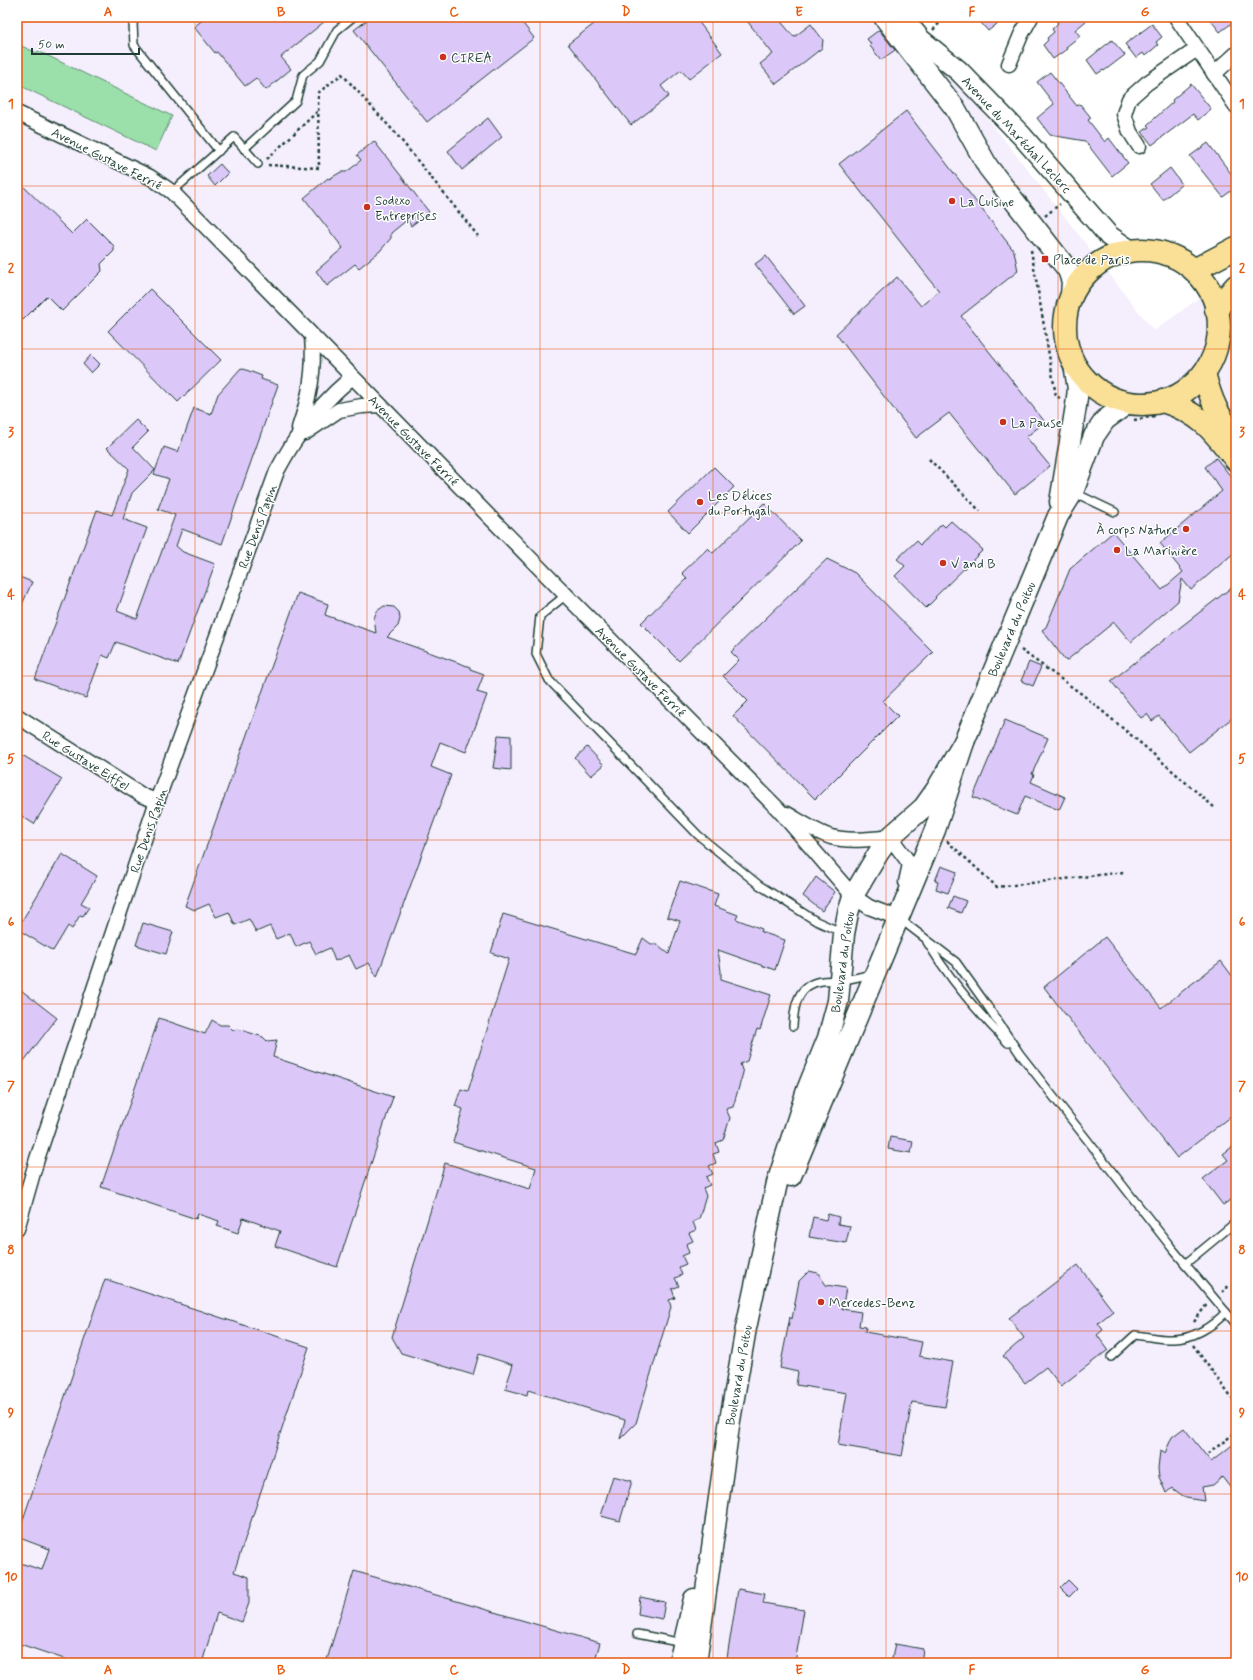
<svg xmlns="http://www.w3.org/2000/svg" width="1253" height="1680" viewBox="0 0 1253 1680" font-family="Mynerve,sans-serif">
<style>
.built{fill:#f4eefd}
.green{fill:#9bdfab;stroke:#5d8e70}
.building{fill:#dbc8f9;stroke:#1f3d34}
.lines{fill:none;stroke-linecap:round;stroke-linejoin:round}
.lane-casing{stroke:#1f3d34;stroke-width:10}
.street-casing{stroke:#1f3d34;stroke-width:17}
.secondary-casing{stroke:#1f3d34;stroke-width:23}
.primary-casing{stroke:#1f3d34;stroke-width:25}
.path{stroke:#1f3d34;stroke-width:2.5;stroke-dasharray:3 3;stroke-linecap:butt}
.lane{stroke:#fff;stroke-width:7}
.street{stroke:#fff;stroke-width:14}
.secondary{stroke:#fff;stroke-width:20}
.primary{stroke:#fadf96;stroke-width:22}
.grid{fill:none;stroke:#e8590c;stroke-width:1;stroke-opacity:0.55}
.poi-dot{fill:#c8321e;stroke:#fff;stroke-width:1.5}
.labels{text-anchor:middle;stroke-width:3;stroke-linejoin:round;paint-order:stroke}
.poi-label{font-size:13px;fill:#1f3d34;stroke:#fff;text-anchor:start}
.street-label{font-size:13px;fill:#1f3d34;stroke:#fff}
.neatline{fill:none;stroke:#e8590c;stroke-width:1.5}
.grid-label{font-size:13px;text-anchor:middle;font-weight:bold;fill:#e8590c}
</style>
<rect width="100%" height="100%" fill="#fff"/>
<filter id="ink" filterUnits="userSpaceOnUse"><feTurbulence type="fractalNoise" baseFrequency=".025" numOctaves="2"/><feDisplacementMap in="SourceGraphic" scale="8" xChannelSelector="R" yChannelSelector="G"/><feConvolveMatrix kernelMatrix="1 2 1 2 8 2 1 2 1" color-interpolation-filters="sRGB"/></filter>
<g filter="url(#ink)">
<path class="built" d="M17 17H908L1154 331 1236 271V1663H17Z"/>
<path class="green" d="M17 44 37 53 38 51 172 116 156 151 21 86 22 84 17 81Z"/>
<g class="building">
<path d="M206 17H330L281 57 291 69 266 90 256 78 245 86 217 52 215 53 194 27Z"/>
<path d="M371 17H518L534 38 427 122 354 30Z"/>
<path d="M603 17H695L722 53 689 79 681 70 661 86 669 96 631 125 568 44Z"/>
<path d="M744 17H777L794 37 811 24 823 40 822 48 776 84 760 64 773 54Z"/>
<path d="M976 17H1006L988 31Z"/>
<path d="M1054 17H1091L1075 30 1080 36 1066 47 1067 49 1053 59 1043 45 1048 40 1047 38 1054 32 1052 29 1058 23Z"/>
<path d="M1208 17H1236V20L1220 32Z"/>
<path d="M1152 24 1162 37 1156 42 1158 45 1145 56 1143 53 1136 58 1125 44Z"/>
<path d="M879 30 895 50 881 60 870 46 871 44 867 39Z"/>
<path d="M1112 40 1125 55 1104 71 1103 70 1097 74 1087 60Z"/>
<path d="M1050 72 1077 106 1080 104 1089 115 1091 118 1088 120 1105 142 1109 138 1128 163 1112 176 1085 141 1050 135 1037 118 1054 104 1037 82Z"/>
<path d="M1191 84 1211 109 1198 120 1193 114 1152 145 1142 132 1149 127 1147 125 1173 102 1172 100Z"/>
<path d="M906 111 1014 251 1018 271 961 316 1045 422 1026 437 1050 466 1015 494 949 413 916 438 836 334 897 277 921 306 939 291 839 164Z"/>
<path d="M488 118 502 137 462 170 448 151Z"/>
<path d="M374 141 429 212 411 226 407 220 391 233V238L380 251 359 268 355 264 327 286 316 271 343 248 304 198 328 178 329 179 341 172H346L353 167 361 160 357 155Z"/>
<path d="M1208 143 1236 180V187L1223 197 1190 156Z"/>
<path d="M220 164 228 173 215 186 207 176Z"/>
<path d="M1170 168 1182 184 1163 200 1150 184Z"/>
<path d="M17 180 72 234 87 219 114 246V251L101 264 102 271 62 311 47 296 23 320 17 315Z"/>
<path d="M766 256 805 306 794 314 755 264Z"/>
<path d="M150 289 221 360 178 402 108 331Z"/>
<path d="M91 355 100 364 91 373 83 364Z"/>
<path d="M241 368 262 376 261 379 278 385 222 544 182 529 176 546 183 552 215 564 178 664 116 642 109 658 102 655 86 698 35 679 97 510 112 515 129 469 107 448 136 420 148 432 133 447 155 470 132 493 123 519 147 528 117 611 137 619 175 515 158 509 169 479 154 474 164 447 178 452 194 408 211 414 218 394Z"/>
<path d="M1216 458 1236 483V551L1191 590 1182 579 1178 601 1131 642 1114 622 1066 661 1042 630 1046 627 1070 569 1113 532 1162 590 1183 572 1160 543 1222 491 1205 467Z"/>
<path d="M714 467 734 487 688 533 668 512Z"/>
<path d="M764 503 801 541 679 661 641 623 687 578 682 573 708 548 713 553Z"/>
<path d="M951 521 983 550 935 597 936 598 926 608 895 576 905 566 897 559 916 541 920 545 942 524 945 527Z"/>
<path d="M827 559 855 573 933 652 883 701 898 716 815 799 733 716 748 701 723 676 739 660 731 652Z"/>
<path d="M17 576 32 582 17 616Z"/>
<path d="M1236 584V715L1189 752 1159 716 1152 721 1147 714 1141 718 1111 681Z"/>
<path d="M298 593 328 604 325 615 376 633 374 618 377 611 384 606 394 607 399 612 400 619 398 626 387 637 470 667V669L484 674 477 692 487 695 466 752 440 742 431 767 451 775 377 977 369 963 356 969 349 955 335 961 330 948 316 954 309 941 296 947 290 933 276 939 270 926 256 932 249 919 235 925 229 912 216 917 209 904 195 910 185 906Z"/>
<path d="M1029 662 1041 667 1033 686 1021 681Z"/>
<path d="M1005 720 1048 738 1032 774 1034 775 1031 782 1065 797 1059 810 1025 796 1017 815 973 797Z"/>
<path d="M498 735 511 736V770L493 768Z"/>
<path d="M587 747 604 765 591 776 575 758Z"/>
<path d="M17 752 62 779 34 824 17 813Z"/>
<path d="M62 854 97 876 81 903 89 907 83 916 80 915 72 929 68 926 53 951 17 929Z"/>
<path d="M941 866 957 872 948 893 936 889 938 882 935 881Z"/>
<path d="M816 877 835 892 822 911 803 896Z"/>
<path d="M680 881 718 894 714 906 738 915 736 919 762 929 761 932 785 940 775 970 718 950 721 971V979L771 995 760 1030 757 1029 747 1061 740 1064 743 1073 733 1107 726 1109 730 1118 723 1140 716 1143 719 1152 713 1154 716 1163 709 1166 713 1174 706 1177 710 1185 703 1188 706 1196 699 1219 693 1222 696 1230 689 1233 693 1241 686 1244 689 1253 682 1256 686 1264 679 1267 682 1275 675 1278 679 1286 672 1289 675 1298 669 1300 671 1307 636 1423 620 1439 625 1420 528 1390 527 1395 505 1389 513 1365 479 1354 473 1375 401 1353 392 1337 445 1163 530 1189 536 1168 453 1142 463 1109 455 1106 461 1089 468 1091 509 959 491 953 503 914 636 954 643 938 651 944H657L669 954 680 921 667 917Z"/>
<path d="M953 896 966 901 961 913 948 908Z"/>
<path d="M143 923 173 932 166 954 136 945Z"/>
<path d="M1105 937 1161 1008 1221 961 1236 981V1112L1177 1158 1044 987Z"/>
<path d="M17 987 57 1018 17 1070Z"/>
<path d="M159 1018 205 1034 212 1020 220 1025H228L233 1030 238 1029 263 1037 267 1041 277 1040 273 1057 393 1097 337 1267 275 1246 280 1231 243 1218 238 1233 217 1226 219 1221 198 1214 196 1219 101 1187Z"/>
<path d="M890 1137 913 1141 911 1153 888 1149Z"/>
<path d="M1236 1144V1196L1223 1205 1203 1179 1228 1160 1223 1154Z"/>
<path d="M828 1214 839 1217 838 1224 850 1226 846 1243 809 1237 813 1217 826 1220Z"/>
<path d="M1078 1265 1113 1311 1098 1323 1103 1330 1097 1335 1108 1350 1061 1386 1046 1367 1025 1383 1003 1356 1024 1338 1009 1318Z"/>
<path d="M809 1271 818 1273 826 1285 846 1288 842 1309 861 1312 859 1326 866 1327 865 1332 922 1342 919 1356 953 1362 945 1407 912 1402 902 1456 838 1445 847 1393 796 1385 798 1372 780 1368 790 1317 792 1319 799 1281Z"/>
<path d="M105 1279 309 1347 234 1572 249 1577V1603L242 1622 217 1613 202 1663H76L17 1643V1562L42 1570 49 1549 17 1537Z"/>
<path d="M1184 1428 1211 1462 1236 1442V1495L1222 1477 1213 1485 1202 1487 1204 1501 1186 1498 1172 1488 1166 1493 1159 1477 1158 1468 1160 1451 1165 1453 1172 1437Z"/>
<path d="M613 1476 632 1481 620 1521 601 1516Z"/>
<path d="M354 1571 600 1643 594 1663H326Z"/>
<path d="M1068 1580 1077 1589 1069 1597 1060 1588Z"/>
<path d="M738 1589 765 1594 763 1603 804 1610 795 1663H754L727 1658Z"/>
<path d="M640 1597 665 1602 662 1619 638 1614Z"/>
<path d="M895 1644 923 1649 921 1663H891Z"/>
</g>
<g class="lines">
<g class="lane-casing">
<g id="lane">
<path d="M137 17 133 23 134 45 219 151"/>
<path d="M244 149 296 101 303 75 320 61 337 30 353 17"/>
<path d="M172 192 234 137 258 164"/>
<path d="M1075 493 1115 512"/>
<path d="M566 595 540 616 536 654 549 680 698 835 759 885 816 921 843 933"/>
<path d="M900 919 956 962 986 1004 1020 1054 1171 1247 1236 1324"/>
<path d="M927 942C950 980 977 1012 1008 1043"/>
<path d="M793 1026C794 1005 798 984 822 981 828 980 835 981 841 980 852 979 862 976 872 974"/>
<path d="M1185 1264 1236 1222"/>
<path d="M1111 1357 1135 1335C1147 1336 1161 1340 1173 1339 1193 1339 1213 1326 1226 1312"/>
<path d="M637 1634 683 1643"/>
</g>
</g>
<g class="street-casing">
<g id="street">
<path d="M1176 17 1236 106"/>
<path d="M1009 64 1021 35 1031 17"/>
<path d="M1214 74 1236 54"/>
<path d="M17 113 150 177 172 192 566 595 779 810 853 896 869 907 898 918"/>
<path d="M1139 146 1130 132 1124 114 1129 99 1147 83 1197 49"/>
<path d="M299 428C310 396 315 371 312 336"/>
<path d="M305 433 339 410 362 406 380 405"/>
<path d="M17 716 143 796 157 801"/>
<path d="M787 814C801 822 816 832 831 837 849 842 872 839 890 837L910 864 906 882"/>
<path d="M17 1229 37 1159 157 801 277 471C283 460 289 449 296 439 311 416 331 395 352 377"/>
</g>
</g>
<g class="secondary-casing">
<g id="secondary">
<path d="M884 17 955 108 988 167 1068 270 1072 281 1071 296"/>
<path d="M902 17 921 40 959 71 1022 136 1109 236 1131 251"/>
<path d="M1060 502 1076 406 1078 389 1074 364"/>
<path d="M791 1176 935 830 964 742 1058 516 1073 492 1094 436 1105 420 1128 403"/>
<path d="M679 1663 694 1599"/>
<path d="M696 1663 729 1426 746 1328 777 1183 807 1090 828 1038 838 1001 844 934 848 913 853 896 879 852 890 837 924 807 936 790 964 742"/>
</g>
</g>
<g class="primary-casing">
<g id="primary">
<circle cx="1142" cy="327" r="77"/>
<path d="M1194 270 1236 248"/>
<path d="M1216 309 1236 286"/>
<path d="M1204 373C1211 401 1218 416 1236 438"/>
<path d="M1163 401C1200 413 1213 430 1236 460"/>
</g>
</g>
<g class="path">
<path d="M36 17H45"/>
<path d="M933 30 945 17"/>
<path d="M267 159 319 110"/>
<path d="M268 165 319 168 318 93 342 74 397 135 478 236"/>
<path d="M1045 216 1060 204"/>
<path d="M1031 250 1056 396 1060 398"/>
<path d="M1134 420 1155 416"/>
<path d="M929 459 980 511"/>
<path d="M1021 650 1083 695 1144 746 1215 808"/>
<path d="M947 841 997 887 1124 872"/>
<path d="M1222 1292 1227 1289 1228 1283"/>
<path d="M1194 1322 1207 1304"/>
<path d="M1193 1345 1236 1404"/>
<path d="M1208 1454 1236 1432"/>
</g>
<use href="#lane" class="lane"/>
<use href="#street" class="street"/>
<use href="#secondary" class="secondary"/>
<use href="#primary" class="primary"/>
</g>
</g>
<path class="grid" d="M195 17V1663M367 17V1663M540 17V1663M713 17V1663M886 17V1663M1058 17V1663M17 186H1236M17 349H1236M17 513H1236M17 676H1236M17 840H1236M17 1004H1236M17 1167H1236M17 1331H1236M17 1494H1236"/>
<g class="poi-dot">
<circle cx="443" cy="57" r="4"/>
<circle cx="952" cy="201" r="4"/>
<circle cx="367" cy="207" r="4"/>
<rect x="1041" y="255" width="8" height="8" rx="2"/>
<circle cx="1003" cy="422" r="4"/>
<circle cx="700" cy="502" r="4"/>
<circle cx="1186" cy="529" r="4"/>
<circle cx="1117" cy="550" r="4"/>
<circle cx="943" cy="563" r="4"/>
<circle cx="821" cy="1302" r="4"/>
</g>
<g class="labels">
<g class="poi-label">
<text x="451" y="62">CIREA</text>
<text x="375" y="205">Sodexo<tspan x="375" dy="15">Entreprises</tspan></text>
<text x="960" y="206">La Cuisine</text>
<text x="1053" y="264">Place de Paris</text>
<text x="1011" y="427">La Pause</text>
<text x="708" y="500">Les Délices<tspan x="708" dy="15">du Portugal</tspan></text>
<text x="1178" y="534" text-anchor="end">À corps Nature</text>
<text x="1125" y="555">La Marinière</text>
<text x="951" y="568">V and B</text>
<text x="829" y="1307">Mercedes-Benz</text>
</g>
<g class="street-label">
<text transform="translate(1017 134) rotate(47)" y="5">Avenue du Maréchal Leclerc</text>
<text transform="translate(107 158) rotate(27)" y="5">Avenue Gustave Ferrié</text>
<text transform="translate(414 440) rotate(45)" y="5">Avenue Gustave Ferrié</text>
<text transform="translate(257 526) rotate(-70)" y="5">Rue Denis Papin</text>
<text transform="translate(1011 629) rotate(-67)" y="5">Boulevard du Poitou</text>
<text transform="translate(641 671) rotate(45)" y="5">Avenue Gustave Ferrié</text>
<text transform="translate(86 760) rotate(32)" y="5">Rue Gustave Eiffel</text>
<text transform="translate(148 830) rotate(-71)" y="5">Rue Denis Papin</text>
<text transform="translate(842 962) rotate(-82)" y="5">Boulevard du Poitou</text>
<text transform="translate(738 1375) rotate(-80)" y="5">Boulevard du Poitou</text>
</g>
</g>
<rect width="1253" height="1680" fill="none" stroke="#fff" stroke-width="44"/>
<path d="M32 48v6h107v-6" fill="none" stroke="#1f3d34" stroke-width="2"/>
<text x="38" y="48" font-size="12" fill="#1f3d34" stroke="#ffffff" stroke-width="3" paint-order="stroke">50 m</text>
<rect x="22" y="22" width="1209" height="1636" class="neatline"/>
<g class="grid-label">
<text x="108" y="16">A</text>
<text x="281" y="16">B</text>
<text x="454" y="16">C</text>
<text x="626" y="16">D</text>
<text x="799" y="16">E</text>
<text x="972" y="16">F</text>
<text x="1145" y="16">G</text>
<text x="11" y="108">1</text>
<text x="1242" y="108">1</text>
<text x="11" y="272">2</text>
<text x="1242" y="272">2</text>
<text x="11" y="436">3</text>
<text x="1242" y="436">3</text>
<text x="11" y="599">4</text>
<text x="1242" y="599">4</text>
<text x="11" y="763">5</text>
<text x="1242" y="763">5</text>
<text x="11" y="926">6</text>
<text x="1242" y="926">6</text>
<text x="11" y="1090">7</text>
<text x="1242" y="1090">7</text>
<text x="11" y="1254">8</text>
<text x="1242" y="1254">8</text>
<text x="11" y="1417">9</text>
<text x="1242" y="1417">9</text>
<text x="11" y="1581">10</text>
<text x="1242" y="1581">10</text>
<text x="108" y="1674">A</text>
<text x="281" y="1674">B</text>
<text x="454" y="1674">C</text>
<text x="626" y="1674">D</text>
<text x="799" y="1674">E</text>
<text x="972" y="1674">F</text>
<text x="1145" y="1674">G</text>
</g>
</svg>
